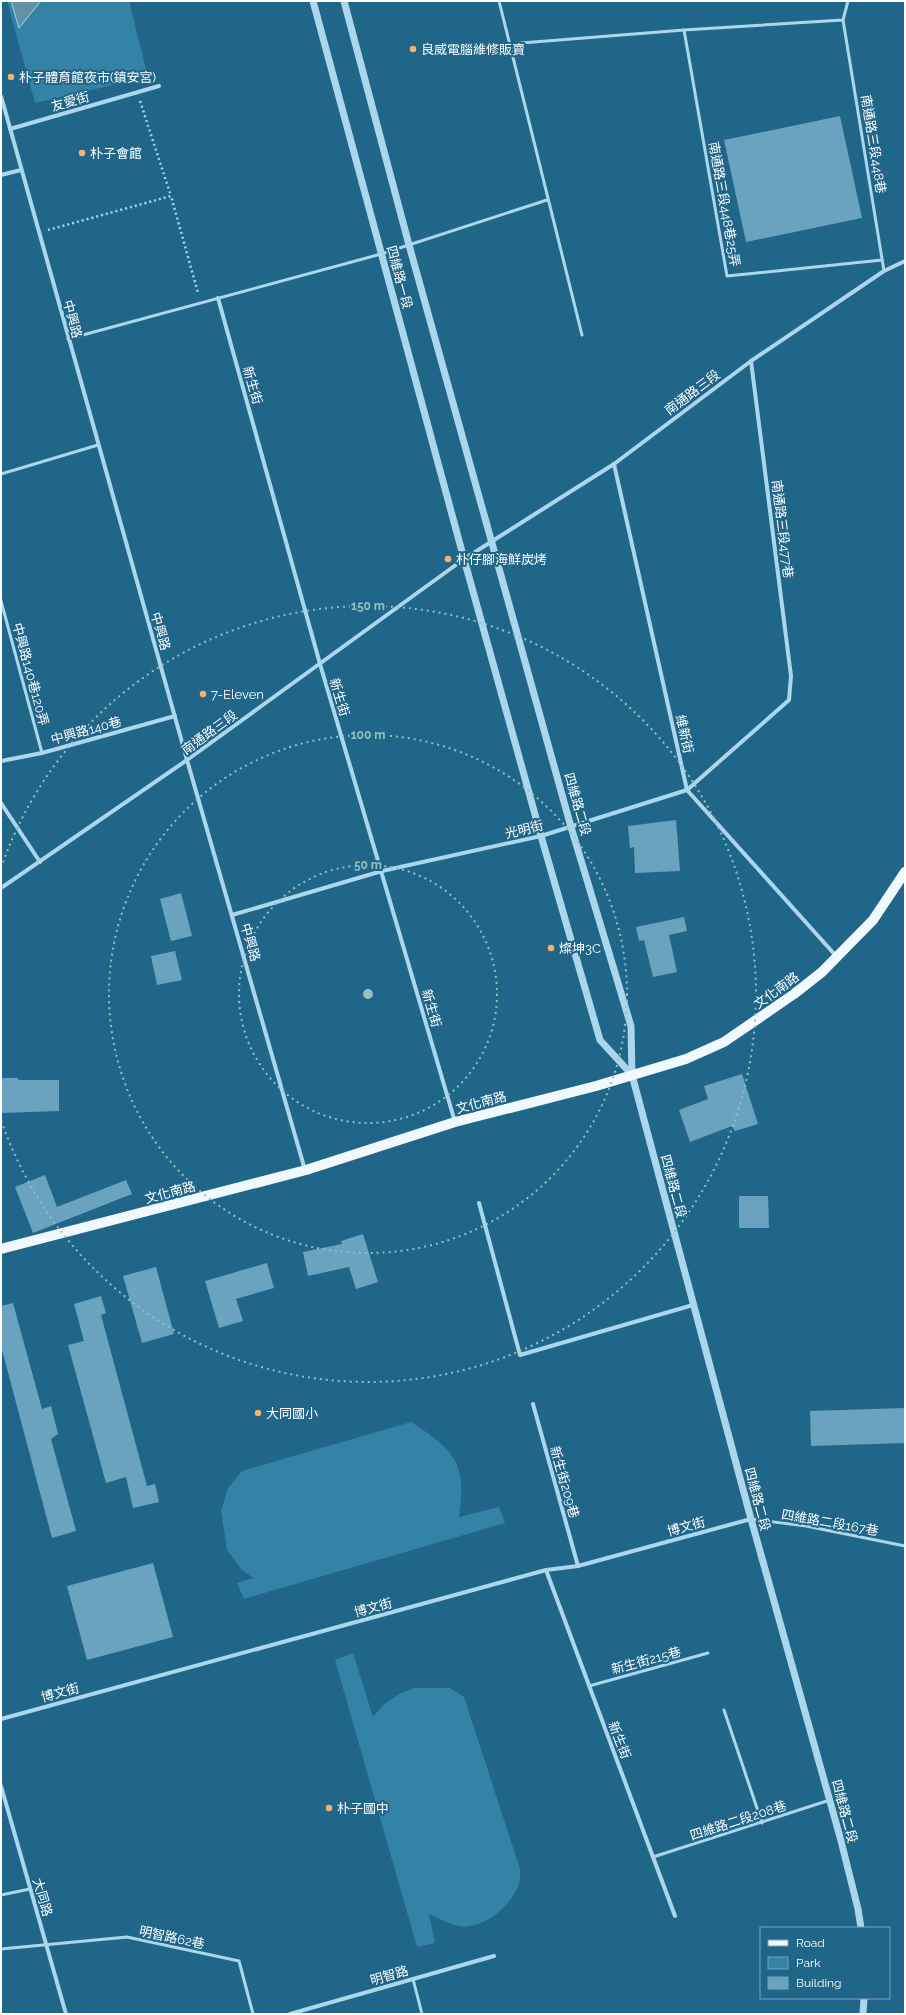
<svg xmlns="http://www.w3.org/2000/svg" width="906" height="2015" viewBox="0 0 906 2015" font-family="Raleway,'Noto Sans TC',sans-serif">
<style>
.green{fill:#3482a6}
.water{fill:#6291a8;stroke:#a0d4ec}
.building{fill:#6aa3bf}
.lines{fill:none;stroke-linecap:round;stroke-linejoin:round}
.path{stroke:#acd6eb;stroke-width:2.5;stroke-dasharray:2 3;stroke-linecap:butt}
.service{stroke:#acd6eb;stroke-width:3}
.minor{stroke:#acd6eb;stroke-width:4}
.tertiary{stroke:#acd6eb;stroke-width:7}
.primary{stroke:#f0f9fe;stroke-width:10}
.ring{fill:none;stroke:#93c1be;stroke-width:2;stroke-dasharray:2 4}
.poi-dot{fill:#f8b06d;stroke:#206689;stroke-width:1.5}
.labels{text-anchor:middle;stroke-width:4;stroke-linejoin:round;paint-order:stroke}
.poi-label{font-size:13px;fill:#fff;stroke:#206689;text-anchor:start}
.street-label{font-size:13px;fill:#fff;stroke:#206689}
.centre{fill:#93c1be;stroke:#206689;stroke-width:2}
.ring-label{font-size:12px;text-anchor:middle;font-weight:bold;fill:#93c1be;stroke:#206689;stroke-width:4;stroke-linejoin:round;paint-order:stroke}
</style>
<rect width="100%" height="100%" fill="#206689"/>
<g class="green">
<path d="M7 1H129L148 77 35 103Z"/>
<path d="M411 1422C455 1450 467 1463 459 1517L499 1507 505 1523 244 1599 237 1583 253 1578 241 1569 227 1550 221 1511 228 1488 242 1471Z"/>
<path d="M353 1653 373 1717 384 1704 401 1693 414 1688H450L464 1697 520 1869C520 1874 520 1880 519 1884 511 1906 483 1931 458 1926 448 1924 439 1918 429 1914L435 1943 417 1947 335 1660Z"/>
</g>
<path class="water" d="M11 1H41L19 28Z"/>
<g class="building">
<path d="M840 116 862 218 746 242 724 140Z"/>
<path d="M676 820 680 871 635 873 634 847 630 848 628 826Z"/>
<path d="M181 893 192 936 171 941 160 899Z"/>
<path d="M684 917 687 931 669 935 677 972 653 977 644 940 639 941 636 927Z"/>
<path d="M175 951 182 980 157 985 151 956Z"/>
<path d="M742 1074 758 1124 735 1131 732 1126 690 1142 679 1110 708 1099 704 1086Z"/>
<path d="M1 1078H18V1080H59V1111L1 1113Z"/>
<path d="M45 1175 57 1207 126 1180 132 1194 33 1233 15 1187Z"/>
<path d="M739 1196H768L769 1228H739Z"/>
<path d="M363 1234 378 1282 356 1289 349 1267 308 1276 303 1252 342 1244 341 1241Z"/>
<path d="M267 1263 274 1288 236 1299 243 1321 219 1328 205 1281Z"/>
<path d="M156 1267 174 1334 142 1343 123 1276Z"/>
<path d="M101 1296 106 1313 101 1315 147 1486 155 1484 159 1502 133 1508 126 1477 106 1483 68 1345 84 1341 74 1304Z"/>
<path d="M13 1303 42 1409 51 1406 58 1434 51 1439 76 1531 52 1538 1 1346V1306Z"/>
<path d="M905 1408V1443L811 1446 810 1411Z"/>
<path d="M153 1563 173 1637 87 1660 67 1586Z"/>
</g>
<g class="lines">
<g class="path">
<path d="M140 101 171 196"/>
<path d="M48 230 171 196 198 293"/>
</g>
<g class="service">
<path d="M499 1 582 335"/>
<path d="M843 20 884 271"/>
<path d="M684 30 727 276 882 260"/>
<path d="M509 44 684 30 843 20 848 1"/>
<path d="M68 339 381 254 547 200"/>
<path d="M1 474 98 445"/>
<path d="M1 601 42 753"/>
<path d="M751 1519 806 1526 905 1546"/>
<path d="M589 1686 708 1653"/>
<path d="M724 1710 762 1823"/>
<path d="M653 1857 830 1800"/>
<path d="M1 1895 30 1889"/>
<path d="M1 1949 127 1937 239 1961 253 2014"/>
<path d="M413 1979 422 2014"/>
</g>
<g class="minor">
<path d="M1 96 187 760 305 1170"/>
<path d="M10 129 159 86"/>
<path d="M1 175 21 170"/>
<path d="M218 298 320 664 455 1122"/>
<path d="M614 464 687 790 837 957"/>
<path d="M1 761 42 753 175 716"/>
<path d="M1 803 40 862"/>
<path d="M1 888 187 760 464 559 614 464 751 361 884 271 905 261"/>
<path d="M232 915 382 871 541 836 687 790 789 700 791 676 751 361"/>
<path d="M479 1203 520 1355 693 1305"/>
<path d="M533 1404 578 1566"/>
<path d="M546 1570 675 1916"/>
<path d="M1 1719 546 1570 578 1566 751 1519"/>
<path d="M1 1786 66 2014"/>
<path d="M290 2014 494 1956"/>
</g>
<g class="tertiary">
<path d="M313 1 464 559 541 836 600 1040 632 1075"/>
<path d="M344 1 409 245 571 827 631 1026 632 1075 751 1519 840 1837 858 1909 861 1928"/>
<path d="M863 2014 864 1998"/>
</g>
<path class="primary" d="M1 1249 306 1170 455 1122 596 1086 686 1059 724 1042 794 994 822 972 873 920 905 872"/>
</g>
<g class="ring">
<circle cx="368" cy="994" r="129"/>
<circle cx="368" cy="994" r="259"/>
<path d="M1 868A388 388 0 1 1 1 1120"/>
</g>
<g class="poi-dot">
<circle cx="413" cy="49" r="4"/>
<circle cx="11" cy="77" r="4"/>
<circle cx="82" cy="153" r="4"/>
<circle cx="448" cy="559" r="4"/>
<circle cx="203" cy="694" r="4"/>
<circle cx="551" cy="948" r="4"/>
<circle cx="258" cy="1413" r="4"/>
<circle cx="329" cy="1808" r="4"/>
</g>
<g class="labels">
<g class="poi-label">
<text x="421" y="54">良威電腦維修販賣</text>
<text x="19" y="82">朴子體育館夜市(鎮安宮)</text>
<text x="90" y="158">朴子會館</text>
<text x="456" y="564">朴仔腳海鮮炭烤</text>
<text x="211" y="699">7-Eleven</text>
<text x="559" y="953">燦坤3C</text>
<text x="266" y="1418">大同國小</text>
<text x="337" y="1813">朴子國中</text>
</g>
<g class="street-label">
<text transform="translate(70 101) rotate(-16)" y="5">友愛街</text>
<text transform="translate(874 144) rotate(81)" y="5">南通路三段448巷</text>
<text transform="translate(725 204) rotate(80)" y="5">南通路三段448巷25弄</text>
<text transform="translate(400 277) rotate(75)" y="5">四維路一段</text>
<text transform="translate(73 319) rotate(75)" y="5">中興路</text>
<text transform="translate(253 385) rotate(74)" y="5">新生街</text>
<text transform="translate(692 392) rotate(-37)" y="5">南通路三段</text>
<text transform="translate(783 529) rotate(83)" y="5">南通路三段477巷</text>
<text transform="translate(161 631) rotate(74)" y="5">中興路</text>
<text transform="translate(31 674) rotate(75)" y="5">中興路140巷120弄</text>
<text transform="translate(340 697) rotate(73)" y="5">新生街</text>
<text transform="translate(86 730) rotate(-15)" y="5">中興路140巷</text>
<text transform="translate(209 732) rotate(-36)" y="5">南通路三段</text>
<text transform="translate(685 734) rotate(77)" y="5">維新街</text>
<text transform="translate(578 804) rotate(74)" y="5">四維路二段</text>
<text transform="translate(524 829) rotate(-14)" y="5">光明街</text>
<text transform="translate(251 942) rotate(74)" y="5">中興路</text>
<text transform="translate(776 990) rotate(-36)" y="5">文化南路</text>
<text transform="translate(432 1008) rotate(74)" y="5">新生街</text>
<text transform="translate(481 1102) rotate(-15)" y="5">文化南路</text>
<text transform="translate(674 1186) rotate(75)" y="5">四維路二段</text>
<text transform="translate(170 1192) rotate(-15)" y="5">文化南路</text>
<text transform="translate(565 1482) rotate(74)" y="5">新生街209巷</text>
<text transform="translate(758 1499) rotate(75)" y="5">四維路二段</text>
<text transform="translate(830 1522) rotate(10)" y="5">四維路二段167巷</text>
<text transform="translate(686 1526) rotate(-15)" y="5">博文街</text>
<text transform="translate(373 1607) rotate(-15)" y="5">博文街</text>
<text transform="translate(646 1660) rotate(-15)" y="5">新生街215巷</text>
<text transform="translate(60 1692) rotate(-15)" y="5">博文街</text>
<text transform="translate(620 1740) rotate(69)" y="5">新生街</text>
<text transform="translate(845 1811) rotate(75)" y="5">四維路二段</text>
<text transform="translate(738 1820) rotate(-18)" y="5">四維路二段208巷</text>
<text transform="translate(43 1897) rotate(74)" y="5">大同路</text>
<text transform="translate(172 1937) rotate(12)" y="5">明智路62巷</text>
<text transform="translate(389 1975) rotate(-16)" y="5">明智路</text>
</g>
</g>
<circle cx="368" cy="994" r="6" class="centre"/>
<g class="ring-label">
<text x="368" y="610">150 m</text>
<text x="368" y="739">100 m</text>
<text x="368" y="869">50 m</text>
</g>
<rect width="906" height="2015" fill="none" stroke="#ffffff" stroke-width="4"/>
<rect x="760" y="1927" width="130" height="72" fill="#206689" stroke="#79a3b8"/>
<rect x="768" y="1940" width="20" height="6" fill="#f0f9fe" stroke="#79a3b8"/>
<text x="796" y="1947" font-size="12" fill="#ffffff">Road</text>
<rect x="768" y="1957" width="20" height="12" fill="#3482a6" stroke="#79a3b8"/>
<text x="796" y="1967" font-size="12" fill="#ffffff">Park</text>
<rect x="768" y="1977" width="20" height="12" fill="#6aa3bf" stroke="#79a3b8"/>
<text x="796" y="1987" font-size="12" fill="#ffffff">Building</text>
</svg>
